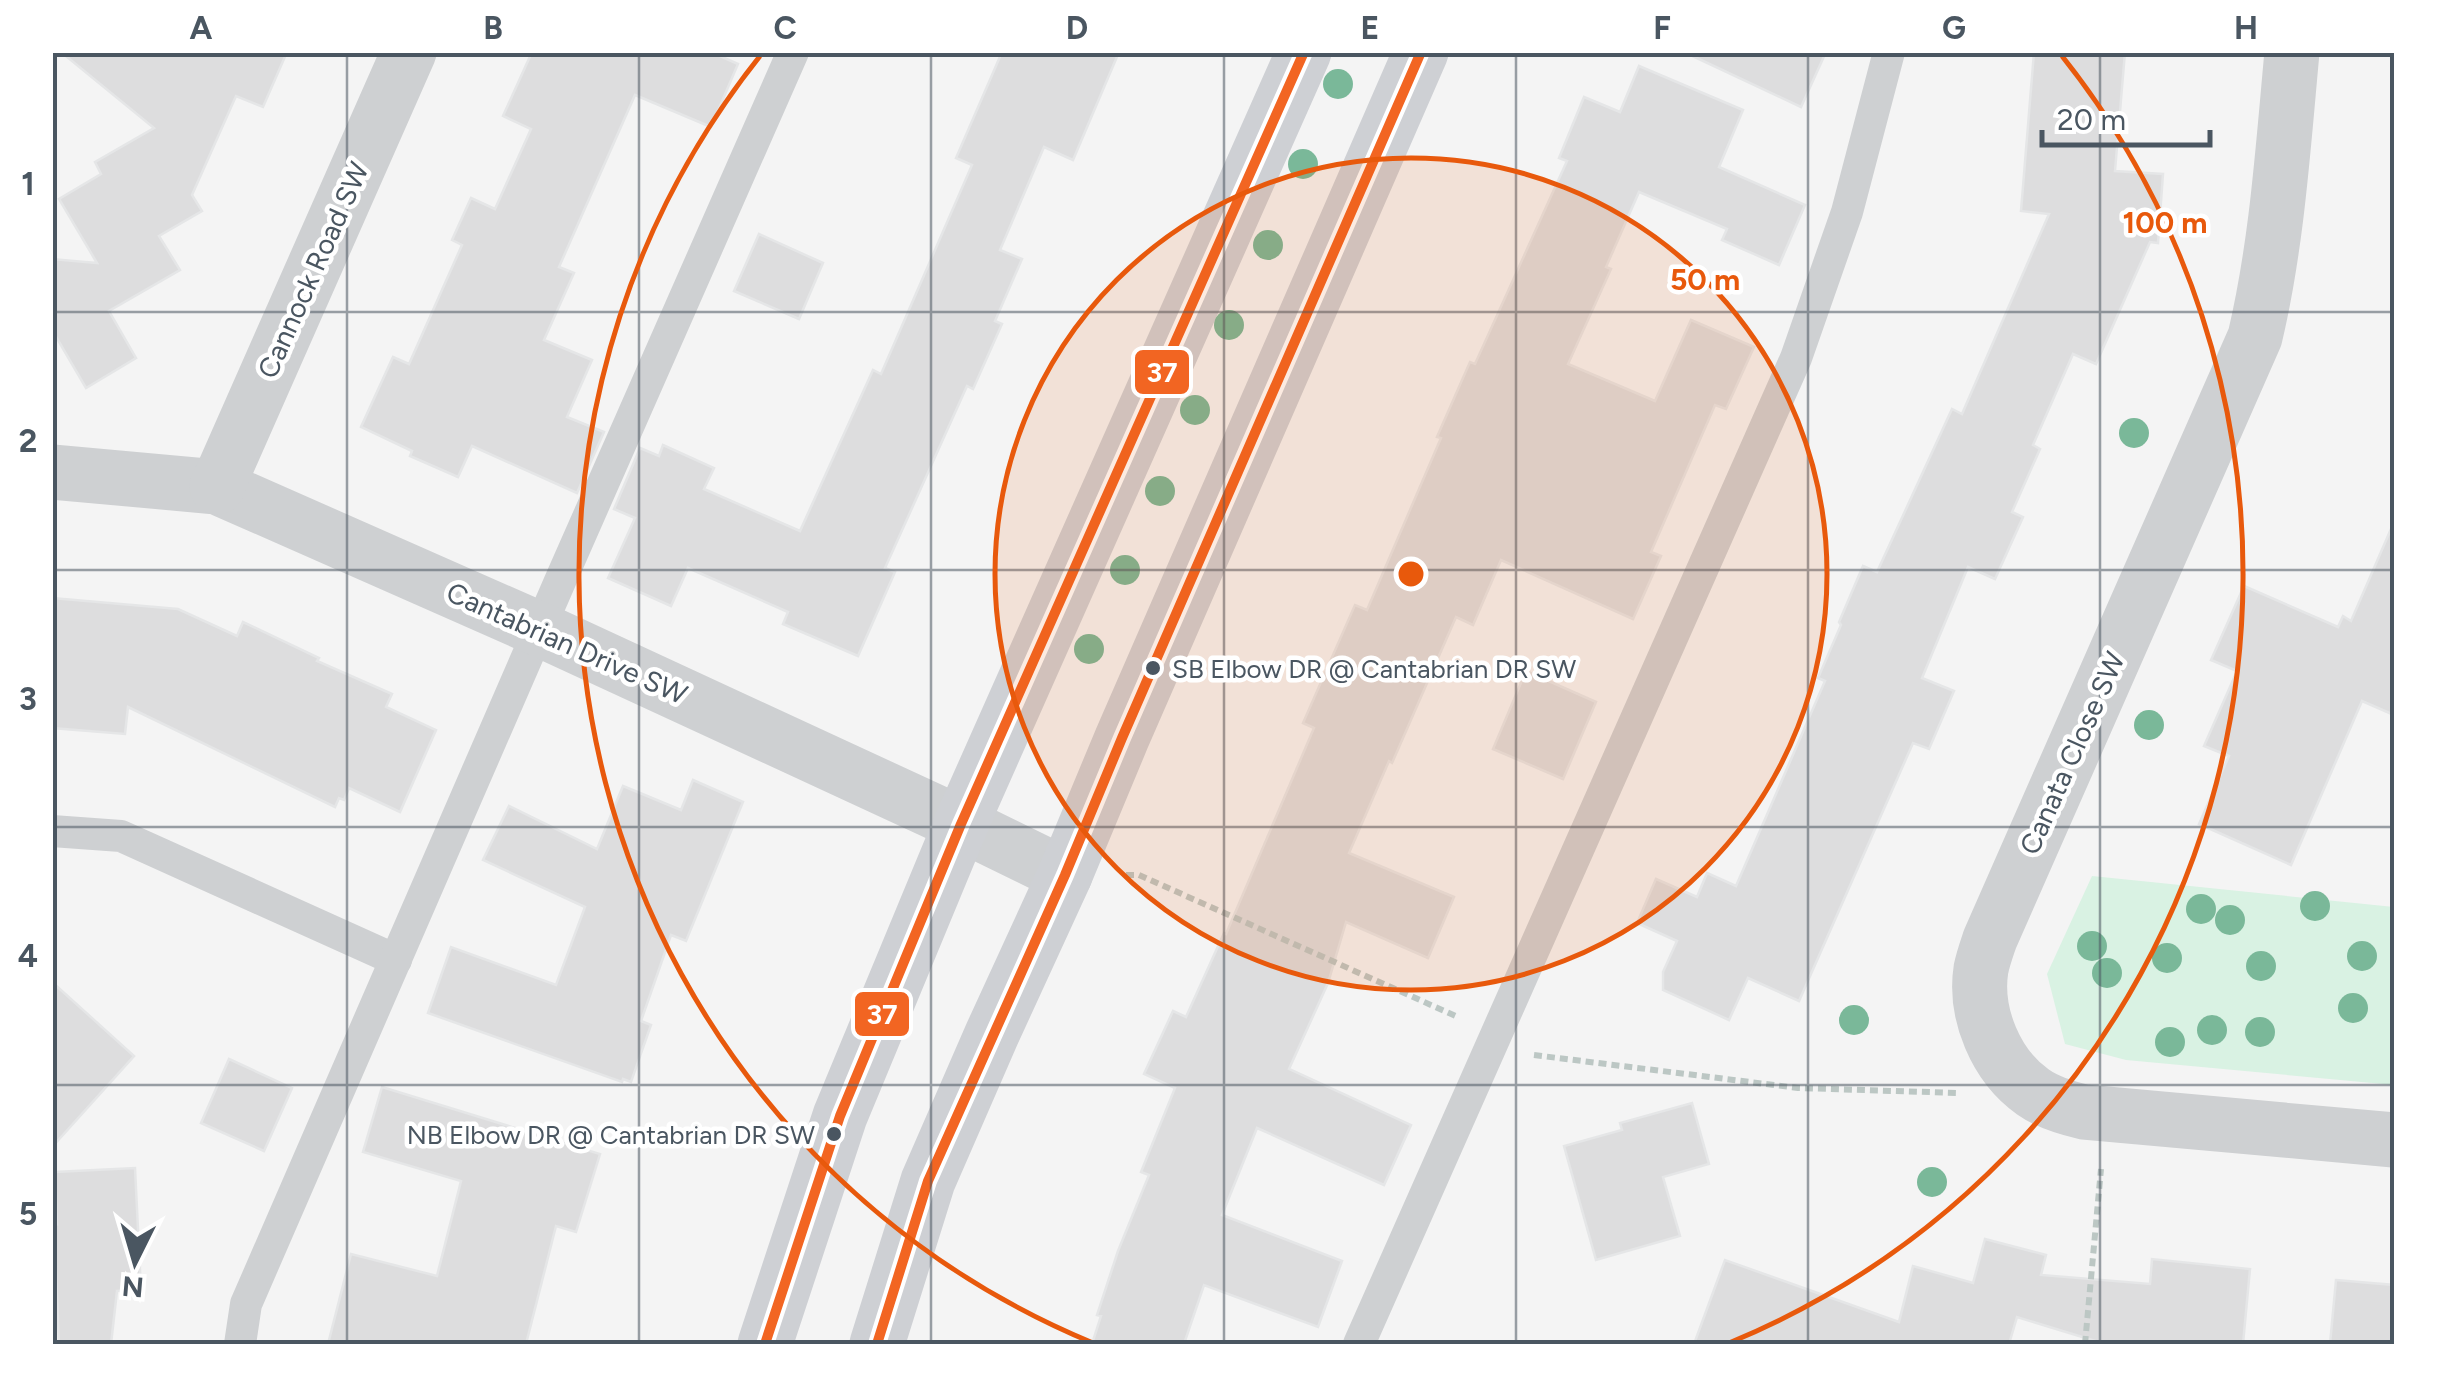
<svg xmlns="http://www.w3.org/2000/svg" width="2447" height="1397" viewBox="0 0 2447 1397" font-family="Figtree,sans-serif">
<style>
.green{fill:#d9f2e3}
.building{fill:#ddddde;stroke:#e5e6e7;stroke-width:2.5}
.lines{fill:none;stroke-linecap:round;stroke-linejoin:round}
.path{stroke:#bcc7c4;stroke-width:6;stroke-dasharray:8 5;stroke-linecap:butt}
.lane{stroke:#ced0d2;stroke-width:32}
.street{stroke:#ced0d2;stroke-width:55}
.secondary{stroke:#ced0d4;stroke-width:55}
.bus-1-casing{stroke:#fff;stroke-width:18}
.bus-1{stroke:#f26522;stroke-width:10}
.tree{fill:#7ab899}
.grid{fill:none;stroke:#4a5661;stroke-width:2.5;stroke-opacity:0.55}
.ring{fill:none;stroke:#e8590c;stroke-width:5}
.bus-dot{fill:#4a5661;stroke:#fff;stroke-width:4}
.labels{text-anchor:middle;stroke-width:9;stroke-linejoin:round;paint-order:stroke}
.bus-label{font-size:26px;fill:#4a5661;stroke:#fff;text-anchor:start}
.street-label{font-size:28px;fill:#4a5661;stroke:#fff}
.centre{fill:#e8590c;stroke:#fff;stroke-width:5}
.ring-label{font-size:30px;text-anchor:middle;font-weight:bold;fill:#e8590c;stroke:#fff;stroke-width:9;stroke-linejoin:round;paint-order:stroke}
.line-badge{stroke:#fff;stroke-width:4}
.badge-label{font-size:28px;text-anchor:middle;font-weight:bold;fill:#fff}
.neatline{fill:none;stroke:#4a5661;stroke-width:4}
.grid-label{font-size:32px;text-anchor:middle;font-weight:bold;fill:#4a5661}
</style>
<rect width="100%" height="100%" fill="#f4f4f4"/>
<path class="green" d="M2092 876 2394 907V1085L2126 1060 2065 1044 2047 974Z"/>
<g class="building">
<path d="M61 52H287L263 107 236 96 192 195 202 211 159 236 180 270 109 311 136 358 86 388 52 330V259L97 263 59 199 101 174 95 162 154 128Z"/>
<path d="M532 52H711L738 64 711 127 635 95 559 267 574 273 544 340 592 360 567 417 604 432 577 493 472 446 458 477 410 456 412 451 361 427 393 357 409 364 462 245 452 240 471 198 495 209 531 129 503 116Z"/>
<path d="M1002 52H1119L1073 160 1044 147 1000 250 1022 259 995 321 1002 324 973 389 967 386 885 568 895 572 858 656 783 624 788 612 688 568 671 606 608 578 635 518 614 509 640 448 659 456 663 445 714 468 704 489 800 531 873 370 881 374 972 165 956 158Z"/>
<path d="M1684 52H1826L1801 107Z"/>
<path d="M2034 52H2125L2115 171 2163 174 2158 243 2150 242 2096 364 2073 354 2033 445 2040 449 2012 512 2023 517 1995 579 1968 567 1922 678 1954 691 1929 749 1913 743 1799 1001 1748 978 1729 1020 1663 990V972L1677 941 1637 923 1656 879 1697 897 1707 873 1736 886 1825 681 1818 678 1841 625 1839 622 1863 566 1877 572 1952 409 1962 414 2049 214 2021 211Z"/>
<path d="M1639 66 1743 110 1719 167 1805 205 1779 265 1722 240 1727 229 1639 192 1606 267 1611 269 1568 364 1655 401 1691 320 1754 347 1726 409 1715 405 1651 552 1661 556 1633 619 1501 560 1473 625 1456 617 1392 763 1389 761 1349 853 1454 897 1428 958 1346 922 1328 983 1289 1069 1411 1125 1384 1185 1257 1128 1222 1215 1342 1261 1318 1327 1204 1285 1184 1344H1092L1101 1316 1097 1315 1118 1251 1149 1175 1141 1172 1175 1088 1144 1074 1173 1011 1186 1017 1224 933 1226 934 1314 728 1303 723 1355 605 1367 610 1441 438 1437 437 1470 362 1475 364 1567 161 1559 158 1584 97 1620 112Z"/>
<path d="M759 234 823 263 799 319 734 291Z"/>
<path d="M2394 522V715L2362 701 2291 865 2199 824 2229 756 2204 746 2237 671 2211 660 2244 586 2338 627 2343 616 2351 621Z"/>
<path d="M52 598 178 609 237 636 243 622 319 658 317 661 392 694 386 707 436 730 400 812 349 788 344 800 339 798 335 807 128 707 125 734 52 728Z"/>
<path d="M1526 671 1596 702 1563 779 1493 749Z"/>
<path d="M693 780 743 802 686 941 671 935 641 1021 651 1025 631 1082 623 1079 622 1082 428 1013 451 947 556 985 585 907 483 860 509 806 597 849 623 786 681 810Z"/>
<path d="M52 982 134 1056 52 1147Z"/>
<path d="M229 1059 292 1088 264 1151 201 1123Z"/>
<path d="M382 1087 600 1154 576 1232 556 1226 526 1344H328L351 1254 437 1276 461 1181 363 1152Z"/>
<path d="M1692 1103 1709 1164 1663 1177 1680 1236 1596 1260 1564 1146 1622 1130 1620 1123Z"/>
<path d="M135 1168 141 1290 117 1291 111 1344H59L54 1223 57 1224 55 1172Z"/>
<path d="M1985 1239 2046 1255 2041 1275 2150 1284 2152 1259 2250 1269 2243 1344H2105L2017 1317 2009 1344H1694L1725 1260 1899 1322 1913 1266 1973 1283Z"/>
<path d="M2336 1280 2394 1285V1344H2330Z"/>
</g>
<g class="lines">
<g class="path">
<path d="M1126 875H1139L1458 1017"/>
<path d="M1534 1055 1798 1088 1959 1093"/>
<path d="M2085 1344 2101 1169"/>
</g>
<g class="lane">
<path d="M52 831 121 836 396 960"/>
<path d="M240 1344 246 1304 561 579 793 52"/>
<path d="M1359 1344 1796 358 1847 212 1889 52"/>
</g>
<g class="street">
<path d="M2292 52C2283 148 2277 244 2255 337L1990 939C1987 948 1983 959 1981 969 1974 1014 1996 1066 2033 1092 2047 1102 2067 1108 2084 1112L2394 1140"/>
<path d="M52 472 217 487 539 629 961 824 1065 875"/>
<path d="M217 487 409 52"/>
</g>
<g class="secondary">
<path d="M765 1344 840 1116 961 824 1304 52"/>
<path d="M877 1344 928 1181 992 1034 1065 875 1122 738 1421 52"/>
</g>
<g class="bus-1-casing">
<g id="bus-1">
<path d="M765 1344 840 1116 961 824 1304 52"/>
<path d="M877 1344 928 1181 1065 875 1122 738 1421 52"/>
</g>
</g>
<use href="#bus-1" class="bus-1"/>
</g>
<g class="tree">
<circle cx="1338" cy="84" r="15"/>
<circle cx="1303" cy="164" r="15"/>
<circle cx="1268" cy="245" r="15"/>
<circle cx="1229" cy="325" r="15"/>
<circle cx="1195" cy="410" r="15"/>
<circle cx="2134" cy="433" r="15"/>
<circle cx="1160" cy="491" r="15"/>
<circle cx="1125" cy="570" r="15"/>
<circle cx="1089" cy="649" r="15"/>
<circle cx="2149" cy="725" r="15"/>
<circle cx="2315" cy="906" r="15"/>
<circle cx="2201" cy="909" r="15"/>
<circle cx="2230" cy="920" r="15"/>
<circle cx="2092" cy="946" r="15"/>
<circle cx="2362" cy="956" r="15"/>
<circle cx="2167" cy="958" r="15"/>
<circle cx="2261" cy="966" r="15"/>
<circle cx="2107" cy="973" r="15"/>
<circle cx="2353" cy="1008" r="15"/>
<circle cx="1854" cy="1020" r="15"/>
<circle cx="2212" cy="1030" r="15"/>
<circle cx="2260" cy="1032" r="15"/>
<circle cx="2170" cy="1042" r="15"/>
<circle cx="1932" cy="1182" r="15"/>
</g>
<path class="grid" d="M347 52V1344M639 52V1344M931 52V1344M1224 52V1344M1516 52V1344M1808 52V1344M2100 52V1344M52 312H2394M52 570H2394M52 827H2394M52 1085H2394"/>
<circle cx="1411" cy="574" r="416" fill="#e8590c" fill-opacity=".12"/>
<g class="ring">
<circle cx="1411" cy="574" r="416"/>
<path d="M1093 1343A832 832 0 0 1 760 56M2062 56A832 832 0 0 1 1729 1343"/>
</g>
<g class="bus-dot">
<circle cx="1153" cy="668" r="9"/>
<circle cx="834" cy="1134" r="9"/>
</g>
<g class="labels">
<g class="bus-label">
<text x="1172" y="678">SB Elbow DR @ Cantabrian DR SW</text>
<text x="815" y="1144" text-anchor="end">NB Elbow DR @ Cantabrian DR SW</text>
</g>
<g class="street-label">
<text transform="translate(313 270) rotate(-66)" y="10">Cannock Road SW</text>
<text transform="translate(567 643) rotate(24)" y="10">Cantabrian Drive SW</text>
<text transform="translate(2072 753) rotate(-66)" y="10">Canata Close SW</text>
</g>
</g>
<circle cx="1411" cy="574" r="15" class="centre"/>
<g class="ring-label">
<text x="2165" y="233">100 m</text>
<text x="1705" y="290">50 m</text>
</g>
<g class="line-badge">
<rect x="1133" y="348" width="58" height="48" rx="10" fill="#f26522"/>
<rect x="853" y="990" width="58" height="48" rx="10" fill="#f26522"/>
</g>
<g class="badge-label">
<text x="1162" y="382">37</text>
<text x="882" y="1024">37</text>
</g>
<rect width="2447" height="1397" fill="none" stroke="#ffffff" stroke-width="110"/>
<g transform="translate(135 1262) rotate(185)" stroke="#ffffff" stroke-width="8" paint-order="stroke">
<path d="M0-8L18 38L0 25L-18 38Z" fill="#4a5661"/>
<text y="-15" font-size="28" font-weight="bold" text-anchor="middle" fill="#4a5661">N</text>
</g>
<path d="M2042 130v15h168v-15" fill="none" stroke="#4a5661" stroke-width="5"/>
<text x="2057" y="130" font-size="30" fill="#4a5661" stroke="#ffffff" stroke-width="8" paint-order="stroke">20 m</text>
<rect x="55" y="55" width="2337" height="1287" class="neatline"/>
<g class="grid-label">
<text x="201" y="39">A</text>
<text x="493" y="39">B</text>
<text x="785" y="39">C</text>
<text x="1077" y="39">D</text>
<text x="1370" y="39">E</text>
<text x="1662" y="39">F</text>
<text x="1954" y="39">G</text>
<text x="2246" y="39">H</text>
<text x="28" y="195">1</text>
<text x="28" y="452">2</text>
<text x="28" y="710">3</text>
<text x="28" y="967">4</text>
<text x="28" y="1225">5</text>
</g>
</svg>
